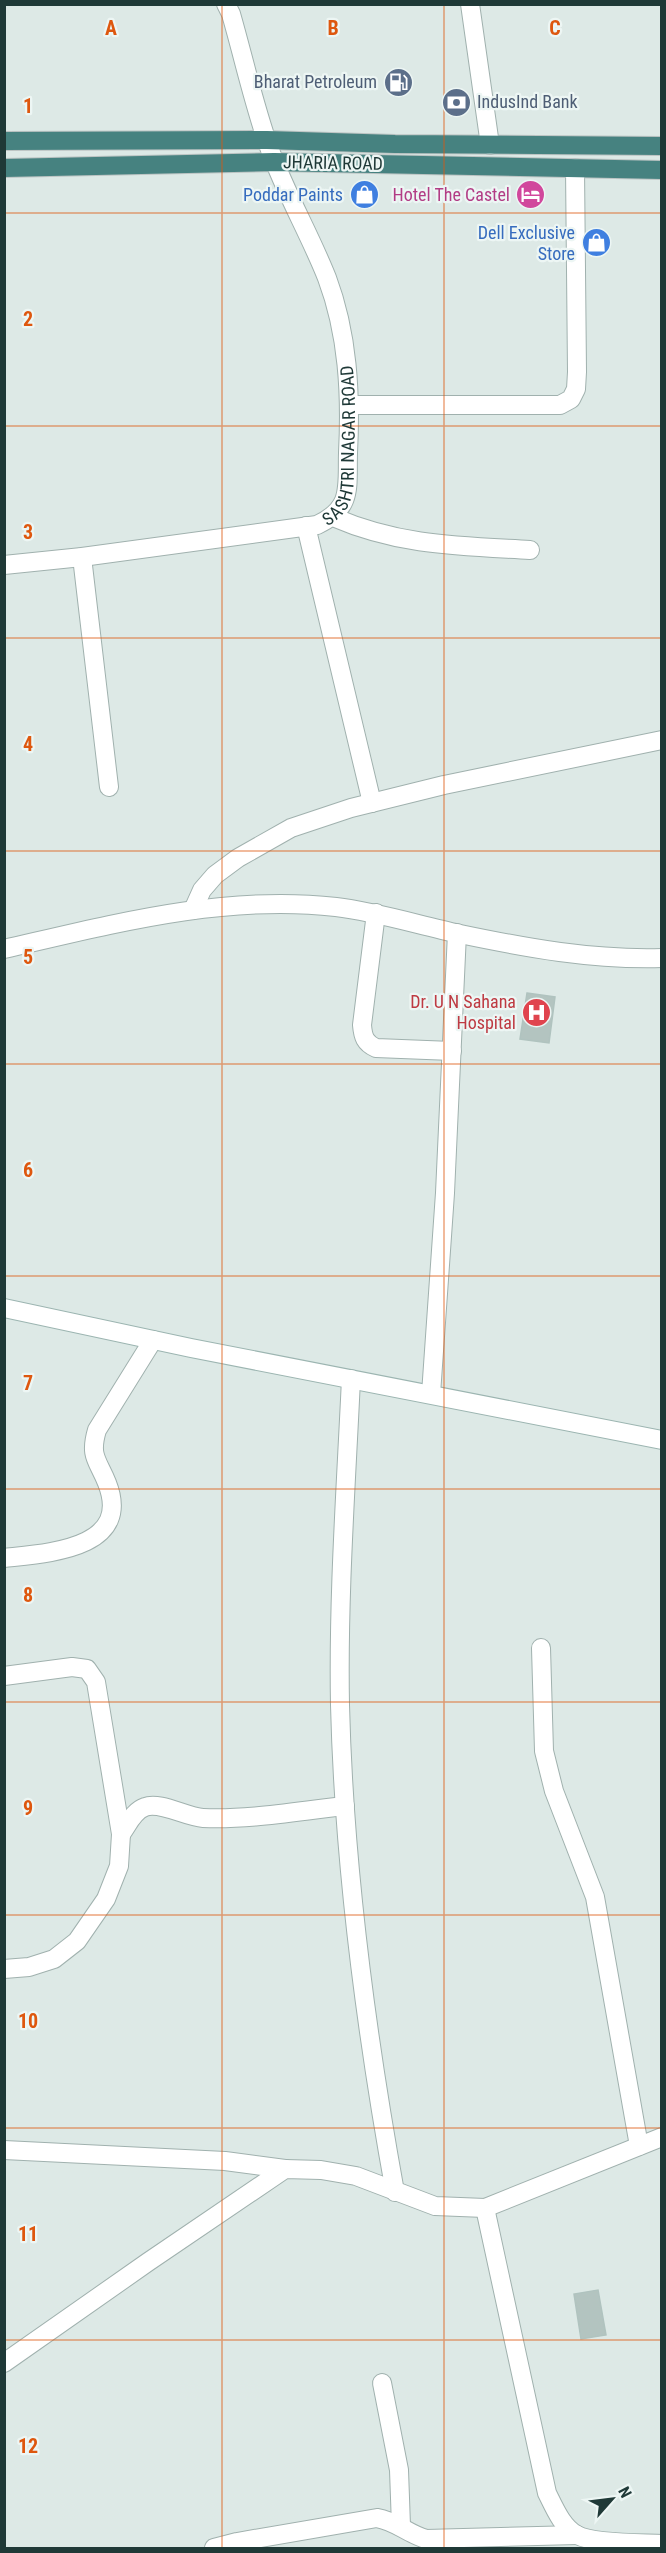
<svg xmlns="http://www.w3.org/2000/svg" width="666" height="2553" font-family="'Roboto Condensed',sans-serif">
<rect width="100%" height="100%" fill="#dde9e6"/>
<path fill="#b3c4c0" stroke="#b0c3bf" stroke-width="1.5" d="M527,993l28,4 -6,46 -29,-4z
M598,2290l8,45 -25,4 -7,-45z"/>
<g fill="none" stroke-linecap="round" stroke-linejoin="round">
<defs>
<g id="minor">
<path d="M470,4l20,141"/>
<path d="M350,405h210l11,-6 5,-10 1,-17 -2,-204"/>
<path d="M333,517c67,29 126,29 197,33"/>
<path d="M306,526l66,277"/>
<path d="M82,557l27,230"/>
<path id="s1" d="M4,565l78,-8 235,-32c36,-17 30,-37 31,-72 3,-59 0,-119 -21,-175 -17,-43 -41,-84 -57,-128 -16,-44 -26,-91 -39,-136l-5,-10"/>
<path d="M193,910l9,-20 13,-15 23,-17 53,-30 60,-20 93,-23 218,-45"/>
<path d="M376,913l-14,112c1,12 3,18 14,23l76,3"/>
<path d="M4,949c109,-25 220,-55 332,-42 42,5 82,18 124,27 67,14 132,26 202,24"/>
<path d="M351,1379c-5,108 -13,217 -11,326 4,163 26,327 55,487"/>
<path d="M431,1394l14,-201 12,-260"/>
<path d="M4,1558c44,-5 129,-9 103,-75 -9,-23 -18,-26 -10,-53l56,-90"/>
<path d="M541,1648l3,103 10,40 41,106 44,249"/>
<path d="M4,1676l68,-9 15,2 9,13 25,152 -2,32 -13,33 -29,42 -23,18 -25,8 -25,2"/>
<path d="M121,1834c7,-9 12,-23 24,-27 15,-6 41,10 58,11 47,2 95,-7 142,-12"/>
<path d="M4,2150l221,11 60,8"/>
<path d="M485,2208l62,285c7,14 15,34 30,42 17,9 64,8 85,9"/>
<path d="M4,2363l144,-101 137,-93 36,1 35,6 79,30 50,2 177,-71"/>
<path d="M382,2383l17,87 2,56"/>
<path d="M214,2548l23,-6 140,-24c19,3 31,16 49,21l151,-4"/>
</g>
<path id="secondary" d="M4,1308l187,40 471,92"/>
<path id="trunk" d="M4,141l263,-1 128,4 267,2
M4,168l270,-6 388,8"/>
</defs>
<use href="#minor" stroke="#a0b1ae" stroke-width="20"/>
<use href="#secondary" stroke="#9cb5b1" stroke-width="20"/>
<use href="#trunk" stroke="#bcc4c3" stroke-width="20"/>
<use href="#minor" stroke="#fff" stroke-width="18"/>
<use href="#secondary" stroke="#fff" stroke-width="18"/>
<use href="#trunk" stroke="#468280" stroke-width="18"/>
</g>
<path fill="none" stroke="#de570e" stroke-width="1.5" stroke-opacity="0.55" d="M222,4v2544M444,4v2544M4,213h658M4,426h658M4,638h658M4,851h658M4,1064h658M4,1276h658M4,1489h658M4,1702h658M4,1915h658M4,2128h658M4,2340h658"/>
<defs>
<symbol id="fuel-disc" viewBox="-11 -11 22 22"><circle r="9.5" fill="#5c6f8a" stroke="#edf6f4"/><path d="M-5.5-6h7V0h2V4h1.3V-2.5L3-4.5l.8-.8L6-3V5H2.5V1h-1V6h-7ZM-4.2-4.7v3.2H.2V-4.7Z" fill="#fff"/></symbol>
<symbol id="bank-disc" viewBox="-11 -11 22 22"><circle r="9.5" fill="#5c6f8a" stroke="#edf6f4"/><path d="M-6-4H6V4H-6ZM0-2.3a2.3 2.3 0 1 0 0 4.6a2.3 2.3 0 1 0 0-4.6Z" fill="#fff"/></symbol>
<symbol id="shop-disc" viewBox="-11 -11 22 22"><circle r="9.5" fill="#3f7fe0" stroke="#edf6f4"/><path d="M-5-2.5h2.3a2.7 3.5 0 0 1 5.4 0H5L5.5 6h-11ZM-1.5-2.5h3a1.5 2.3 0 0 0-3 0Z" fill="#fff"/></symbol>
<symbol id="hotel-disc" viewBox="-11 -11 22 22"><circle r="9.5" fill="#d1479c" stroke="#edf6f4"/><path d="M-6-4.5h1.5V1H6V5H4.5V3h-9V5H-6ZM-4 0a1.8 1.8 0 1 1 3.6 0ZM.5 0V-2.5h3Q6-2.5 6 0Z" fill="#fff"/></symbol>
<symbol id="hospital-disc" viewBox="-11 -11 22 22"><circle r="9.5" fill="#e0444e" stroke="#edf6f4"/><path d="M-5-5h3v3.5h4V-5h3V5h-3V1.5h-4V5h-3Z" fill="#fff"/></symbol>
</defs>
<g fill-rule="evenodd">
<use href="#fuel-disc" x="382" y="66" width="33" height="33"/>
<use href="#bank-disc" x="440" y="86" width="33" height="33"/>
<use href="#shop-disc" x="348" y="178" width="33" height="33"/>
<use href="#hotel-disc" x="514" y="178" width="33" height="33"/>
<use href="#shop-disc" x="580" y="226" width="33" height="33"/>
<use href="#hospital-disc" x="520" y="996" width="33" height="33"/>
</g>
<g text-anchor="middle" stroke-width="4.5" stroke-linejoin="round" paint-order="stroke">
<g font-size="18" fill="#4e5e75" stroke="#edf6f4" text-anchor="end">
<text x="377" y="88">Bharat Petroleum</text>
<text x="477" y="108" text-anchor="start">IndusInd Bank</text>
</g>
<g font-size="18" fill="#1f3937" stroke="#edf6f4">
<text transform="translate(333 163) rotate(1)" y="6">JHARIA ROAD</text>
<text dy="6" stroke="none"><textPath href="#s1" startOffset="406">SASHTRI NAGAR ROAD</textPath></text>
</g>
<g font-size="18" fill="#366cbe" stroke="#edf6f4" text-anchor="end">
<text x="343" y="201">Poddar Paints</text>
<text x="575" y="239">Dell Exclusive<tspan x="575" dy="21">Store</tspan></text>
</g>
<g font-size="18" fill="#b23c85" stroke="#edf6f4" text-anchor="end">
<text x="510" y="201">Hotel The Castel</text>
</g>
<g font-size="18" fill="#be3a42" stroke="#edf6f4" text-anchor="end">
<text x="516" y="1008">Dr. U N Sahana<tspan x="516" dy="21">Hospital</tspan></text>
</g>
</g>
<g font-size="20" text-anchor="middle" font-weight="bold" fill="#de570e" stroke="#edf6f4" stroke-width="4.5" stroke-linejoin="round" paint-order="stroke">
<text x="111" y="35">A</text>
<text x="333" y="35">B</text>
<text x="555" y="35">C</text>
<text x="28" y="113">1</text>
<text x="28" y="326">2</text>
<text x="28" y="539">3</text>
<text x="28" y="751">4</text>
<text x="28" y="964">5</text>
<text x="28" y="1177">6</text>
<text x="28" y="1390">7</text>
<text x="28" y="1602">8</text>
<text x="28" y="1815">9</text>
<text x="28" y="2028">10</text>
<text x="28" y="2241">11</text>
<text x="28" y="2453">12</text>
</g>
<rect width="666" height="2553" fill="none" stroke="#1f3937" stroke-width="12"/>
<g transform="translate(612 2499) rotate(62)" stroke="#edf6f4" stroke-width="4.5" paint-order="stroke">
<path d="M0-4.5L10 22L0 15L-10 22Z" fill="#1f3937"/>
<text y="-9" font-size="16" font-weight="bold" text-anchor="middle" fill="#1f3937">N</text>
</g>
</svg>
